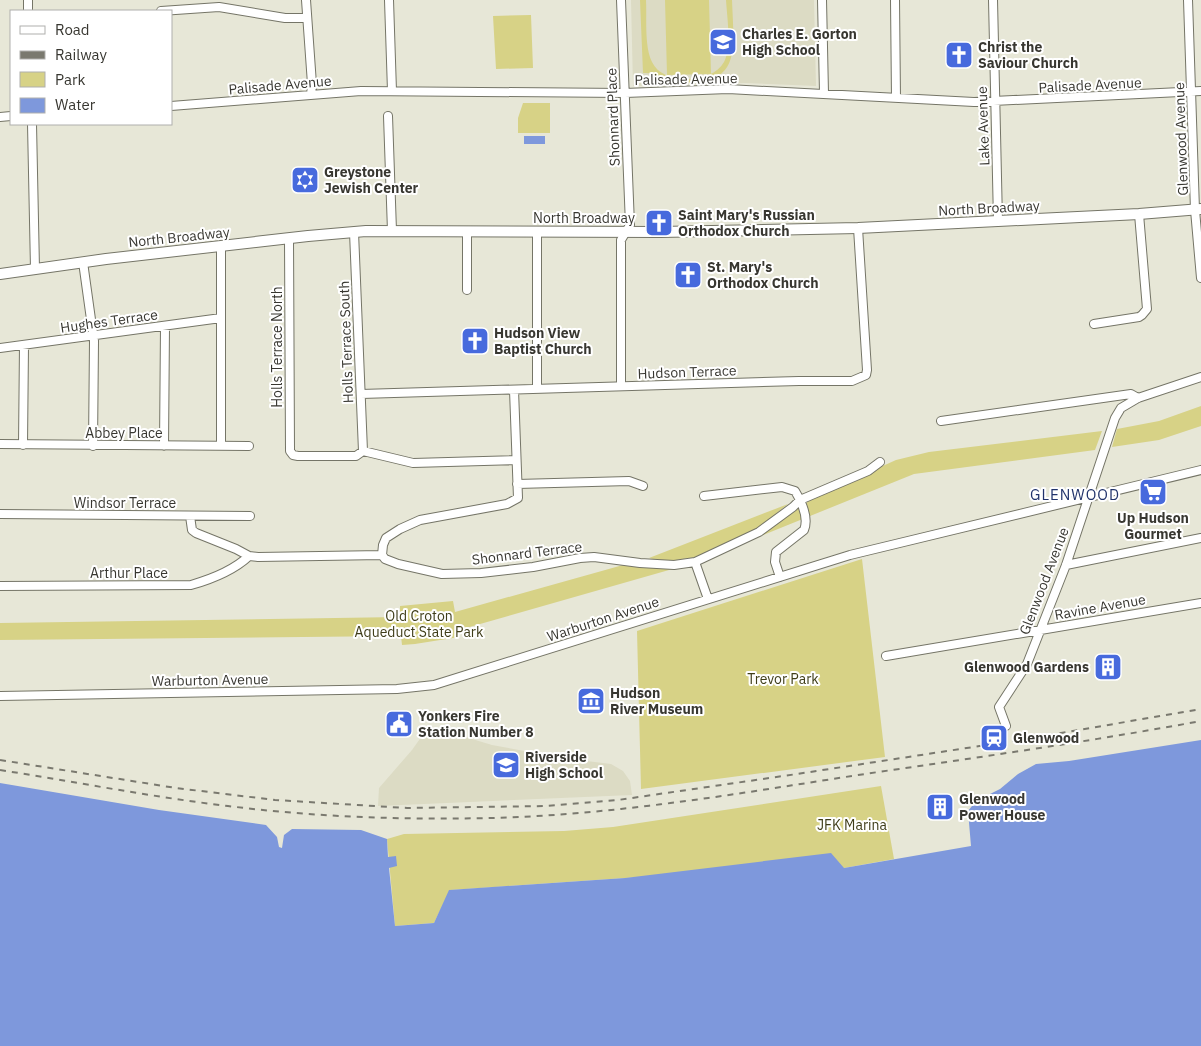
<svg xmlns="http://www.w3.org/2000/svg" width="1201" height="1046" font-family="'IBM Plex Sans',sans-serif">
<rect width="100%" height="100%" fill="#e7e7d7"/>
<path fill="#dcdbc4" d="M631,0h183l2,86 -72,-3 -111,3z
M429,726l63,19 70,13 49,6 12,7 7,10 2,14 -254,11 1,-18 33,-38z"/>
<path fill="#d7d286" d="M640,0h6c1,17 -2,46 6,62 11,24 60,22 72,0 8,-15 3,-45 2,-62h6c2,54 10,88 -60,82 -13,-1 -15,-10 -29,-9z
M665,0h44l2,74 -44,1z
M531,15l2,53 -37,1 -3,-53z
M523,103h27v30h-32v-15z
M1201,406v20l-42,14 -47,7 5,-18 42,-8z
M1102,431l-7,19 -181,24 -156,63 58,-41 80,-36 33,-8z
M788,504l-31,25 -61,28 -32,5 -15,-4z
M862,559l23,198 -244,32 -4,-158z
M623,565l53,3 -217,62v7l-44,7 -13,1 -1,-9 -401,4v-17l400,-6v-11l53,-5 2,11z
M881,786l13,73 -50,9 -219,10 -175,12 -16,33 -39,3 -8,-87 17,-5 160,-3 49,-4z"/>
<path fill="#7e98dc" d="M524,136h21v8h-21z
M1201,740v306h-1201v-263l159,27 107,15 11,12 2,10 3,1 2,-13 8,-6 69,1 26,9 1,18 8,-1 1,10 -8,2 6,58 39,-3 15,-33 176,-12 206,-25 13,15 127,-22 -3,-35 8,-10 24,-12 18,-15 18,-10 33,-3z"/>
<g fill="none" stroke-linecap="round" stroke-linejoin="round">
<defs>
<path id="minor" d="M28,0v11
M306,0l6,84 -1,11
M389,0l3,91
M621,0l9,225 -9,15v146
M822,0l2,93
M895,0l1,98
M993,0l5,221
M1188,0l7,210 6,68
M161,11l58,-4 66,11h22
M171,106l190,-15 264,2 103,-4 246,13 227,-11
M388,116l4,115
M0,117l11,-1
M32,124l3,145
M354,232l9,219
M289,238l1,213 3,4 5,1h58l7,-5
M221,246v200
M83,262l11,79 -1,105
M467,290v-59
M1094,324l45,-7 3,-2 5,-6 -8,-95
M0,348l221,-30
M537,389v-157
M514,390l4,108 -11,6 -87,16 -20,9 -14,9 -3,7 -1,10 3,4 13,5 44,10 39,-1 52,-6 47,-9 14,-1 46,6 34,2 21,-3 64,-30 34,-25 7,-7 68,-29 12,-9
M361,394l438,-13h53l14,-6 1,-5 -9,-142
M941,421l190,-27 7,4
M0,444l249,2
M23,445l1,-100
M164,446l1,-120
M363,451l50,12 103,-3
M517,484l112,-3 14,5
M704,496l78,-9 13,4c6,10 14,27 9,39l-28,22 -1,10 5,15
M0,514l250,2
M190,516l2,14 4,3 40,16 13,7 9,1 124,-2
M695,562l13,37
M1066,565l135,-27
M0,586l191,-1c21,-6 43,-15 58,-29
M886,656l315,-53
M0,696l397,-7 37,-4 416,-130 351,-85
M1006,726l-7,-19 28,-43 39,-99 49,-147 6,-10 17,-10 63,-21"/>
<path id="major" d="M0,274l106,-15 202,-23 58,-5 294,1 198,-4 281,-14 62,-5"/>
</defs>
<use href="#minor" stroke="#757567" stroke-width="10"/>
<use href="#major" stroke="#757567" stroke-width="12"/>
<use href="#minor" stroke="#fff" stroke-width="8"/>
<use href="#major" stroke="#fff" stroke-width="10"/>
<path stroke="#7a796f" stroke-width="2" stroke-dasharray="6 6" stroke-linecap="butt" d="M0,760l176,28 99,12 132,8 139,-2 72,-6 179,-26 235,-36 169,-29
M0,770c76,12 152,27 228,36 87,11 175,14 262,12 124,-3 246,-24 368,-43 115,-17 229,-33 343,-54"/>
</g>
<defs>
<symbol id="school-square" viewBox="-11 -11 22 22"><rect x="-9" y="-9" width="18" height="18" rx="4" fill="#476add" stroke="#fff"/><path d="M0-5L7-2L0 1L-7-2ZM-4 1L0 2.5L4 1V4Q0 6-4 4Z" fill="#fff"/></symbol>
<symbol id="church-square" viewBox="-11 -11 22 22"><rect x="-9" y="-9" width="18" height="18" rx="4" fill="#476add" stroke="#fff"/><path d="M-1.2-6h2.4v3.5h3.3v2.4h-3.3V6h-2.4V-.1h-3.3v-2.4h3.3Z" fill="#fff"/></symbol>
<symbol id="synagogue-square" viewBox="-11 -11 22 22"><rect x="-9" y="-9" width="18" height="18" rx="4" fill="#476add" stroke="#fff"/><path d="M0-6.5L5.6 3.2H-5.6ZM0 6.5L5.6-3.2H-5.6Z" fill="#fff"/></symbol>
<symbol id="supermarket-square" viewBox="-11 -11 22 22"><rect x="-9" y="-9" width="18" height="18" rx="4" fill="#476add" stroke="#fff"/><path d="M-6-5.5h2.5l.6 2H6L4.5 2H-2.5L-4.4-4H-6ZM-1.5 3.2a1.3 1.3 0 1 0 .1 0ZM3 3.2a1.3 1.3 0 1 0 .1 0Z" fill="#fff"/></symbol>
<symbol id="building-square" viewBox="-11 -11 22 22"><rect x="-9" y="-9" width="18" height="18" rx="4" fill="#476add" stroke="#fff"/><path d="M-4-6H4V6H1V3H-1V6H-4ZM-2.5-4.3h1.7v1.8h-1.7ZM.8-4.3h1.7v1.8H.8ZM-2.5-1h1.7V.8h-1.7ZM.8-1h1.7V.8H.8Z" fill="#fff"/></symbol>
<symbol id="museum-square" viewBox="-11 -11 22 22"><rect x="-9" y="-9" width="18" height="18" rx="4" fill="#476add" stroke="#fff"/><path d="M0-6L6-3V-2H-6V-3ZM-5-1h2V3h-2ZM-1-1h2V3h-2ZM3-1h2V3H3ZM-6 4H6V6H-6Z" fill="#fff"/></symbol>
<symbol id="civic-square" viewBox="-11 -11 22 22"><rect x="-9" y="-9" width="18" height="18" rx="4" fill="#476add" stroke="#fff"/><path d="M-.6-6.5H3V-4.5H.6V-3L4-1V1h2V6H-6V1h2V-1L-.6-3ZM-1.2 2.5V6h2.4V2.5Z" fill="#fff"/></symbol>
<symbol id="station-square" viewBox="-11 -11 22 22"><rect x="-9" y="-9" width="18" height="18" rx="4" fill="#476add" stroke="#fff"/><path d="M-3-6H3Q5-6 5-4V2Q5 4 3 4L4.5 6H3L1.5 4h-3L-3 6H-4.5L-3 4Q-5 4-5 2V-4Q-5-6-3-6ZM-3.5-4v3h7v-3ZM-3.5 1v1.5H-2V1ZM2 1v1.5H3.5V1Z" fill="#fff"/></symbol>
</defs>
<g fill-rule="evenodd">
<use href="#school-square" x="707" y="26" width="32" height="32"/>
<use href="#church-square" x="943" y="39" width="32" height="32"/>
<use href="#synagogue-square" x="289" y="164" width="32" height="32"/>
<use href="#church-square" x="643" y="207" width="32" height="32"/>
<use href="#church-square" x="672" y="259" width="32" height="32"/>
<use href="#church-square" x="459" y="325" width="32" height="32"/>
<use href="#supermarket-square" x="1137" y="476" width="32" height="32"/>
<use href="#building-square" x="1092" y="651" width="32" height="32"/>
<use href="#museum-square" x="575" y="685" width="32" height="32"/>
<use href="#civic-square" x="383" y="708" width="32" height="32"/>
<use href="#station-square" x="978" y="722" width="32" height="32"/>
<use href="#school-square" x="490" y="749" width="32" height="32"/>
<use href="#building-square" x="924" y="791" width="32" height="32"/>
</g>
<g text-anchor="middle" stroke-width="4" stroke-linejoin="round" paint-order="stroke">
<g font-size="14" font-weight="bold" fill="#383731" stroke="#fff" text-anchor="start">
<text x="742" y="39">Charles E. Gorton<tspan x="742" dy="16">High School</tspan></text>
<text x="978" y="52">Christ the<tspan x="978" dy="16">Saviour Church</tspan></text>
<text x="324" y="177">Greystone<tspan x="324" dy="16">Jewish Center</tspan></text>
<text x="678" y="220">Saint Mary's Russian<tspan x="678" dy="16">Orthodox Church</tspan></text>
<text x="707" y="272">St. Mary's<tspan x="707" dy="16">Orthodox Church</tspan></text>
<text x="494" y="338">Hudson View<tspan x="494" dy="16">Baptist Church</tspan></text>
<text x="1153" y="523" text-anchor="middle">Up Hudson<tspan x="1153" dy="16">Gourmet</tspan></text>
<text x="1089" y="672" text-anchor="end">Glenwood Gardens</text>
<text x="610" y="698">Hudson<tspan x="610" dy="16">River Museum</tspan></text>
<text x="418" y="721">Yonkers Fire<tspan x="418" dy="16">Station Number 8</tspan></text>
<text x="1013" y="743">Glenwood</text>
<text x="525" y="762">Riverside<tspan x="525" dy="16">High School</tspan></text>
<text x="959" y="804">Glenwood<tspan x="959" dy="16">Power House</tspan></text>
</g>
<g font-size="14" fill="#383731" stroke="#fff">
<text transform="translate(686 79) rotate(-1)" y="5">Palisade Avenue</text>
<text transform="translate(280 85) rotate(-5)" y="5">Palisade Avenue</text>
<text transform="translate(1090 85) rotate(-3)" y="5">Palisade Avenue</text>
<text transform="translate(613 117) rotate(-92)" y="5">Shonnard Place</text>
<text transform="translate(983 126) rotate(-92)" y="5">Lake Avenue</text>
<text transform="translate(1181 139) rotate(-92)" y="5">Glenwood Avenue</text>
<text transform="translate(989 208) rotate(-3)" y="5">North Broadway</text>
<text x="584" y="223">North Broadway</text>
<text transform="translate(179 237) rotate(-6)" y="5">North Broadway</text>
<text transform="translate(109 321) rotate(-8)" y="5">Hughes Terrace</text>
<text transform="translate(346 342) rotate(-92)" y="5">Holls Terrace South</text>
<text transform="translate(277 347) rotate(-90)" y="5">Holls Terrace North</text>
<text transform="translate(687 372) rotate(-2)" y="5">Hudson Terrace</text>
<text x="124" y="438">Abbey Place</text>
<text x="125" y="508">Windsor Terrace</text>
<text transform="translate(527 553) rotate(-7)" y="5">Shonnard Terrace</text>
<text x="129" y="578">Arthur Place</text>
<text transform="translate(1044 581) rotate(-69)" y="5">Glenwood Avenue</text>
<text transform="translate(1100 607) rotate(-10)" y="5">Ravine Avenue</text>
<text transform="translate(603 619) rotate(-18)" y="5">Warburton Avenue</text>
<text transform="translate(210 680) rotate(-1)" y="5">Warburton Avenue</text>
</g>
<g font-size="14" fill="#3f3d19" stroke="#fff">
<text x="419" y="621">Old Croton<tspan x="419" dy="16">Aqueduct State Park</tspan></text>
<text x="783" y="684">Trevor Park</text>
<text x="852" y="830">JFK Marina</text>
</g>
<g font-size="15" letter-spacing="1" fill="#21336b" stroke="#fff">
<text x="1075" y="500">GLENWOOD</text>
</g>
</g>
<rect x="10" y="10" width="162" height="115" fill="#ffffff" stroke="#afafad"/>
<rect x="20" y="26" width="25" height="8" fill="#ffffff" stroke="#afafad"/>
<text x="55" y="35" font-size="15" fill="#383731">Road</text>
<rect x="20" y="51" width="25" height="8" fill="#7a796f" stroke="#afafad"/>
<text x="55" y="60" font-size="15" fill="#383731">Railway</text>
<rect x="20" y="72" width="25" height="15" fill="#d7d286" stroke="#afafad"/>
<text x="55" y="85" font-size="15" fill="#383731">Park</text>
<rect x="20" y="98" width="25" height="15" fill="#7e98dc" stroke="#afafad"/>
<text x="55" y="110" font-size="15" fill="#383731">Water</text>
</svg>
